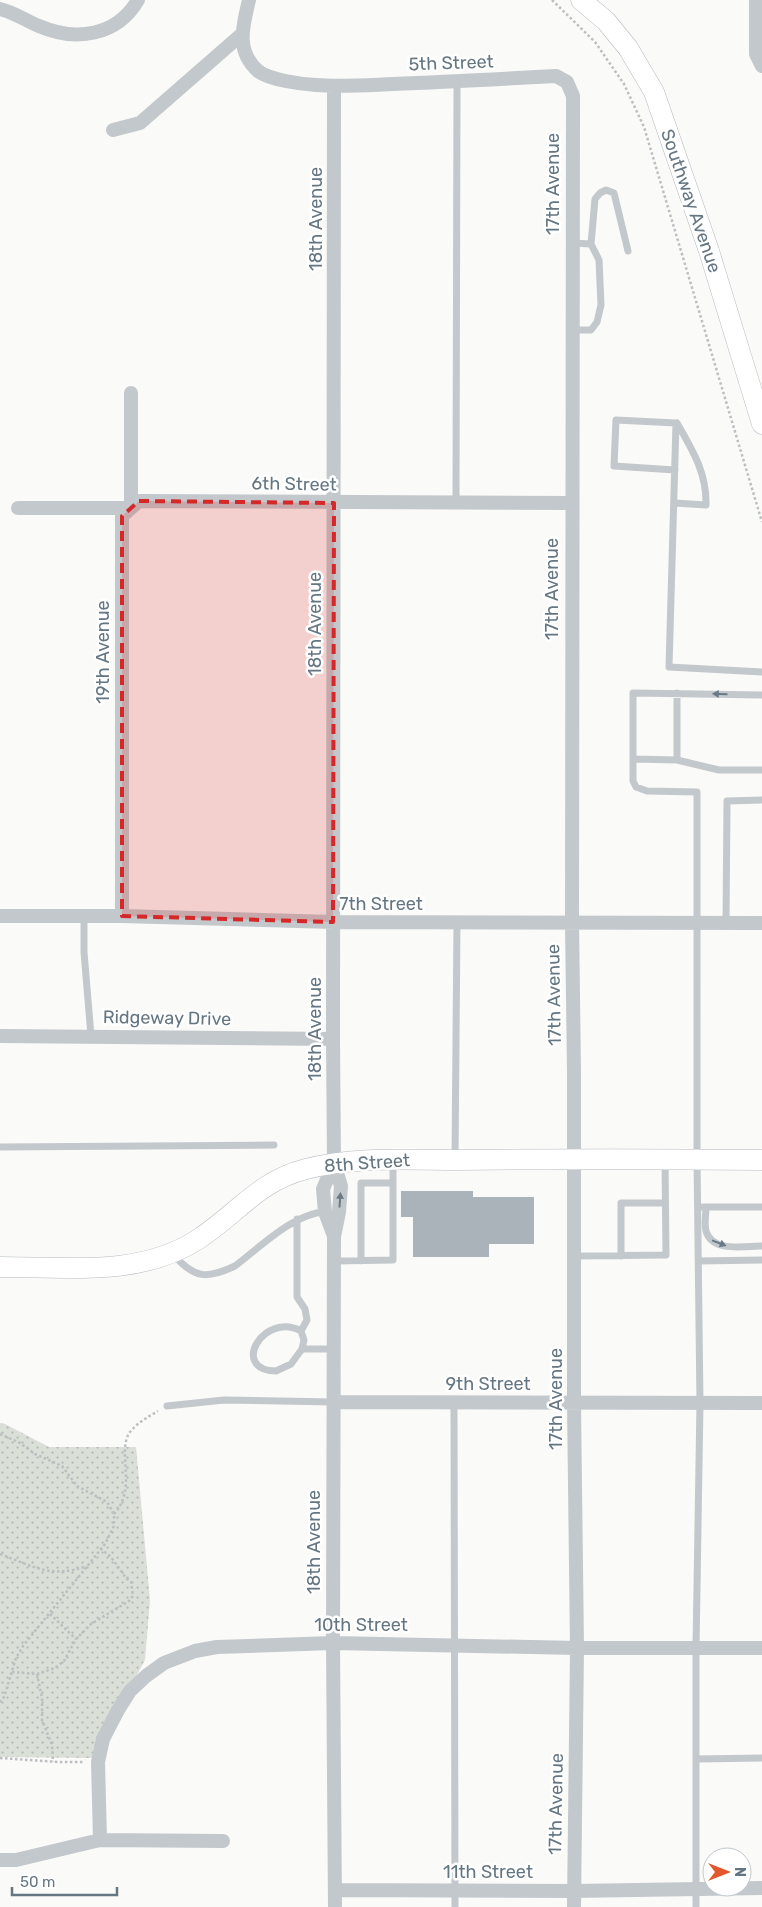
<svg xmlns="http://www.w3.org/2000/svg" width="762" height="1907" font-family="Rubik,sans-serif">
<defs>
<pattern id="green-dots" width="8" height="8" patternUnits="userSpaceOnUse" patternTransform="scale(1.25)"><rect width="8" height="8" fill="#dadfd7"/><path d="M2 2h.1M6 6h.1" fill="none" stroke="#b4b9b4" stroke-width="1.8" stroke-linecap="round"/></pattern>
</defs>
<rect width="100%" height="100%" fill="#fafaf8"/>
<path fill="url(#green-dots)" d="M0,1423l5,1 44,23h87l14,153 -5,60 -53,98 -92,-1z"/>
<path fill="#aab3b9" d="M401,1191h72v6h61v47h-45v13h-76v-40h-12z"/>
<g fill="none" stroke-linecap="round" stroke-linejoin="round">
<defs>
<path id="secondary" d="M581,0l25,21 22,27 26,44 55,159 53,173
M0,1267c66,0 139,10 197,-27 39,-25 61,-59 109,-71 48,-13 105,-9 154,-9 101,-1 201,-1 302,0"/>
</defs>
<use href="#secondary" stroke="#b3babf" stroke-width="21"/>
<path stroke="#bbbfc2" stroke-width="2.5" stroke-dasharray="2.5 2.5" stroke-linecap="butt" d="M552,0l43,42 29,42 20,43 118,395
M0,1434l20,9 15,11 27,12 15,20 30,16 7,12v12l-9,18 -82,102 -7,12 -12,39 -4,5
M114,1514c24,-26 2,-63 16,-82 7,-9 18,-15 28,-21
M0,1554c33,12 50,25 87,12
M50,1614l26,25
M12,1672l25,2 18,-6 9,-7 12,-22 15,-15 38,-23 4,-5 -2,-14 -5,-4 -15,-21 -10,-8
M37,1674l5,24v22l10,25 1,17
M0,1758l58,4h26"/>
<path stroke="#c3c8cc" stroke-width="7" d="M591,244l4,-45 5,-6 6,-3 8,3 14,58
M572,330h19l6,-8 4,-17 -2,-45 -8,-16 -19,-1
M675,470l-61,-4 2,-46 60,3 -7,244 93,5
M456,503l1,-421
M674,503l32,2c1,-32 -14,-56 -29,-82
M633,759l44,1v-67
M677,760l42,10h43
M84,916v36l7,84
M726,923l1,-122 35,-1
M0,1147l274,-2
M455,1159l2,-237
M702,1207h60
M706,1207c0,8 -2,17 0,24 6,22 39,15 56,15
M297,1219v78l8,12 2,11 -6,11c-37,-20 -72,39 -25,40l15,-7 11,-15h32
M174,1255c20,24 34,24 61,11 24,-18 59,-53 90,-54
M575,1256l91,-1 -1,-94
M621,1256v-53h44
M334,1261l59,-1v-99
M361,1261v-78h32
M699,1261l63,-1
M301,1331l3,9 -2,9
M454,1402l1,505
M167,1406l57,-6 109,2
M696,1759l66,-1
M696,1907v-259l4,-245 -3,-244v-367l-50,-1 -11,-4 -3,-6v-88l129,2"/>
<path stroke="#c3c8cc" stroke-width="14" d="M249,0c-6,26 -14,50 9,71 11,9 43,13 58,14 25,2 52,0 77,-1 54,-2 109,-5 163,-8l11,6 6,14 -1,827 2,148v332l3,245 -3,259
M756,0v54l6,12
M0,9c14,3 26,12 39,17 37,16 78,10 99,-26
M334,86l-1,953 1,124 7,23 -2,26 -5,25 -1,406 2,264
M113,130l27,-7 102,-89
M18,508h113l8,-7 432,2
M0,916h122l211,6 429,1
M122,916v-400l9,-8v-115
M0,1036l333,3
M334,1236l-9,-24 -2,-23 11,-26
M333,1402l429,1
M100,1840l-2,-78 5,-23 15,-29 12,-19 16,-15 18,-13 31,-12 22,-4 116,-4 244,5h185
M0,1860h16l84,-20 123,1
M335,1890l238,1 189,-3"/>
<use href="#secondary" stroke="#fff" stroke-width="20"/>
</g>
<defs><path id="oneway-solid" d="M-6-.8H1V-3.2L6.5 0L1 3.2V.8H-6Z" transform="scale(1.25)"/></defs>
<g fill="#6a7a87">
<use href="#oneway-solid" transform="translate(720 694) rotate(-179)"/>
<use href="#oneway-solid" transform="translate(340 1200) rotate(-86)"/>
<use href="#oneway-solid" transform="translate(719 1243) rotate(21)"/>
</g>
<path fill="#d62828" fill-opacity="0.2" stroke="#d62828" stroke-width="4" stroke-dasharray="10 6" stroke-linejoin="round" d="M139,501l195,2 -1,419 -211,-6v-400z"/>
<g text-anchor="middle" stroke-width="5" stroke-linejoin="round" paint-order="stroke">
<g font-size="18" fill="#657683" stroke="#fff">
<text transform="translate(451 63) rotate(-2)" y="6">5th Street</text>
<text transform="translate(553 184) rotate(-90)" y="6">17th Avenue</text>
<text transform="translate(691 201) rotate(71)" y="6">Southway Avenue</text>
<text transform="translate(316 219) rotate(-90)" y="6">18th Avenue</text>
<text transform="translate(294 484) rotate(1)" y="6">6th Street</text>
<text transform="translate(552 589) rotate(-90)" y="6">17th Avenue</text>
<text transform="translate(315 624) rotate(-90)" y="6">18th Avenue</text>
<text transform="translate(103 652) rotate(-90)" y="6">19th Avenue</text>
<text x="381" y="910">7th Street</text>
<text transform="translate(554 995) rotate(-91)" y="6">17th Avenue</text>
<text transform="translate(167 1018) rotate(1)" y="6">Ridgeway Drive</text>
<text transform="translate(315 1029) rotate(-90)" y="6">18th Avenue</text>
<text transform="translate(367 1163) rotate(-4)" y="6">8th Street</text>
<text x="488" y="1390">9th Street</text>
<text transform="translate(556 1399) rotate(-90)" y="6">17th Avenue</text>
<text transform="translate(314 1542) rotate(-90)" y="6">18th Avenue</text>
<text x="361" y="1631">10th Street</text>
<text transform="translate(556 1804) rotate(-89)" y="6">17th Avenue</text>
<text x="488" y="1878">11th Street</text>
</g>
</g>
<g transform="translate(727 1872) rotate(90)"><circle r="24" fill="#ffffff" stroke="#c1c8cd"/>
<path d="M0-4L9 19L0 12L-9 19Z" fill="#e4572e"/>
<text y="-8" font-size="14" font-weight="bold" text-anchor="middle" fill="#657683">N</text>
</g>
<path d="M12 1887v8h105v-8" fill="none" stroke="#657683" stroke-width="2.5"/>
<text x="20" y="1887" font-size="15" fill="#657683" stroke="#ffffff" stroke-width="4" paint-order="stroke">50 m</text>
</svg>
